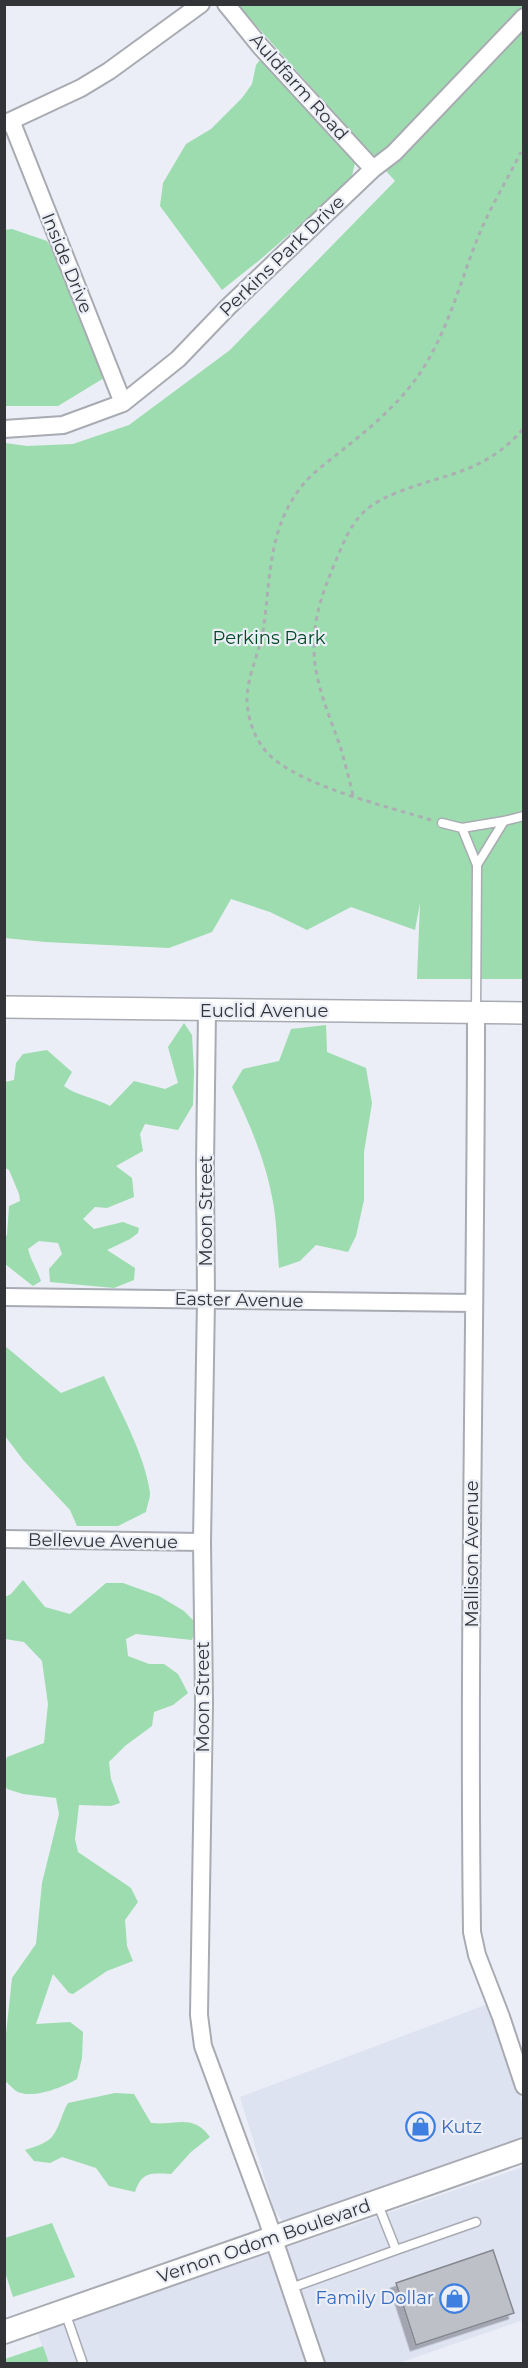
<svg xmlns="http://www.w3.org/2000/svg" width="528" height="2368" font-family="Montserrat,sans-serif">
<defs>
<filter id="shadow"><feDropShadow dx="-5.5" dy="5.5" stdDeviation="0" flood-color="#0004"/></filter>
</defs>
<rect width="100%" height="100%" fill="#ebeef6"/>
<path fill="#dee3f2" d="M488,2004l35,101v36l-240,81 -9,-13 -34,-112z
M523,2167v153l-124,43h-350l-12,-31z"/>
<path fill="#9cdcae" d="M238,5h285v974h-106l3,-76 -5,27 -64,-23 -44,23 -37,-18 -39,-13 -19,33 -43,16 -124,-6 -40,-4v-495l22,3 46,-2 56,-19 101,-75 165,-169z
M260,60c36,31 69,63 95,103l-4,17 -89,78 -40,32 -62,-84 3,-23 23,-39 25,-15 31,-31 10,-14 4,-19z
M12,229l35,12 18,30 22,66 13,24 4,17 -46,28h-53l-1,-176z
M184,1023l8,12 2,36 -1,34 -15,25 -33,-6 -5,10 3,17 -27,15 16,12 2,19 -27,11 -12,-1 -12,12 11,10 29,-7 16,6 -1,5 -8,6 -23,11 28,18 -1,12 -20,8 -64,-6 -1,-13 13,-15 -4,-11 -19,-2 -11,8c3,12 9,20 13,32l-8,5 -28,-22v-27l2,-2 2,-29 11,-5 -1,-7 -10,-24 -4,-2v-86l9,-2 2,-17 7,-9 24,-4 25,22 -8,14c13,10 32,12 46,20l24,-25 31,8 13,-6 -10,-36z
M326,1025l1,27 39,16 6,35 -8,49v48l-8,36 -8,16 -32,-7 -16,16 -21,7c-2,-22 -2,-45 -6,-66 -7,-40 -23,-78 -41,-115l11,-18 36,-8 12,-32z
M5,1346l56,47 43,-17c16,35 41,79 46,117 0,6 -3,13 -4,19l-28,14h-41l-7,-16 -46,-49 -19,-25z
M23,1580l22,27 25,7 36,-31h17l36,13 25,15 13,13 -5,16 -56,-6 -10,5 2,17 21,8h15l14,10 10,19 -15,12 -19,7 -2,14 -27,20 -16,16 2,17 9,24 -9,3 -32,-1 -4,34 3,13 53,36 7,14 -13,18 2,26 6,15 -26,10 -34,23 -4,-1 -16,-19 -17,50 34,-2 13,10 -1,26 -5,21c-14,8 -45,21 -61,12 -4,-3 -7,-7 -11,-10v-38l7,-65 24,-34 6,-61 17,-69 -3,-16 -33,-4 -16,-5c-4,-9 -4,-23 0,-32l37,-14 4,-39 -6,-43 -18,-19 -19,-3v-42l6,-3z
M115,2093l19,1 17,29c25,3 41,-10 59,14l-19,15 -20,22c-20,-1 -29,-3 -36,18l-26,-6 -13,-18 -34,-11 -12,6 -16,-2 -9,-11c9,-3 24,-7 29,-16 6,-9 8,-21 14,-31z
M52,2223l23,54 -62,20 -8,-25v-34z
M43,2346l6,17h-44v-4z"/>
<path fill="#bec0c8" stroke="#85878f" stroke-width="1.5" filter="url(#shadow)" d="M493,2250l21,63 -98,32 -20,-62z"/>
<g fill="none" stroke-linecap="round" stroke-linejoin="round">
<defs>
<path id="service" d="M442,823l20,5
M477,865l-15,-37 42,-7
M476,1013l1,-148 27,-44 20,-5
M377,2202l19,48 80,-28
M291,2288l105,-38
M65,2312l18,52"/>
<path id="minor" d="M226,4l34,42 113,123
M12,123l111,280
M4,124l77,-36 28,-17 92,-67
M4,429l59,-4 60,-22 55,-44 50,-52 145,-138 21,-16 130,-136
M207,1010l-2,156 1,134 -4,242 2,161 -5,312 4,31 64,173 49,145
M476,1013c0,307 -8,613 -4,919l5,23 24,62 23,69
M4,1297l470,6
M4,1539l198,3"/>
<path id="tertiary" d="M4,1007l520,6"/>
<path id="secondary" d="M4,2332l520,-182"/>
</defs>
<use href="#service" stroke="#a9abb3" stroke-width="11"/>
<use href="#minor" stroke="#a9abb3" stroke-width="20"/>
<use href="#tertiary" stroke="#a9abb3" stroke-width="24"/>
<use href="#secondary" stroke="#a9abb3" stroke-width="26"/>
<path stroke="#acaeb4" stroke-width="3" stroke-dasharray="4.5 4.5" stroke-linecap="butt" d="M353,795c-4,-16 -8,-33 -13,-49 -11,-32 -27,-66 -26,-101 0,-31 11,-59 23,-87 14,-34 23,-51 59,-65 52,-21 88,-19 128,-65
M431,820c-45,-14 -119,-31 -156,-60 -18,-14 -27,-37 -28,-60 0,-26 14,-50 17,-75 6,-45 5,-92 32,-131 12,-19 32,-32 49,-46 30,-24 59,-49 79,-81 24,-39 36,-83 52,-125 12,-31 30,-60 45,-90"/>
<use href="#service" stroke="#fff" stroke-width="8"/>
<use href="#minor" stroke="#fff" stroke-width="16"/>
<use href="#tertiary" stroke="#fff" stroke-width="21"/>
<use href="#secondary" stroke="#fff" stroke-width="22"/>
</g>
<defs>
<symbol id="shop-ring" viewBox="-11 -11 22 22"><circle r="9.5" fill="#ebeef6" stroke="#3f7fe0" stroke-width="1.5"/><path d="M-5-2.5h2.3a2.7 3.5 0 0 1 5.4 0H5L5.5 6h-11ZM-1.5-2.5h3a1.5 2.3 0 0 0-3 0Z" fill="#3f7fe0"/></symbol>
</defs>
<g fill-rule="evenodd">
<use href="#shop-ring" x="404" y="2110" width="33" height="33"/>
<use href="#shop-ring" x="438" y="2282" width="33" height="33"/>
</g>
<g text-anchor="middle" stroke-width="4.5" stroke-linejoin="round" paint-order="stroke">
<g font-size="18" fill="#333437" stroke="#ebeef6">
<text transform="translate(299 87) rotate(48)" y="6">Auldfarm Road</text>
<text transform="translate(282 256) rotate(-44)" y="6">Perkins Park Drive</text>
<text transform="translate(67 263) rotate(68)" y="6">Inside Drive</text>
<text x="264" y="1017">Euclid Avenue</text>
<text transform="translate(206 1211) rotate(-90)" y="6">Moon Street</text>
<text transform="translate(239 1300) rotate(1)" y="6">Easter Avenue</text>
<text transform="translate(103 1541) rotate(1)" y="6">Bellevue Avenue</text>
<text transform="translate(472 1554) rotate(-90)" y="6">Mallison Avenue</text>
<text transform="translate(203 1697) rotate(-90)" y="6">Moon Street</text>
<text transform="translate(264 2241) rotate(-19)" y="6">Vernon Odom Boulevard</text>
</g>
<g font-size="18" fill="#014a24" stroke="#ebeef6">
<text x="269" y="644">Perkins Park</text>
</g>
<g font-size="18" fill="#366cbe" stroke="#ebeef6" text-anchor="start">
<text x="441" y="2133">Kutz</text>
<text x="434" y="2304" text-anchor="end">Family Dollar</text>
</g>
</g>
<rect width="528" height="2368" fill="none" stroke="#333437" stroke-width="12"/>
</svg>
